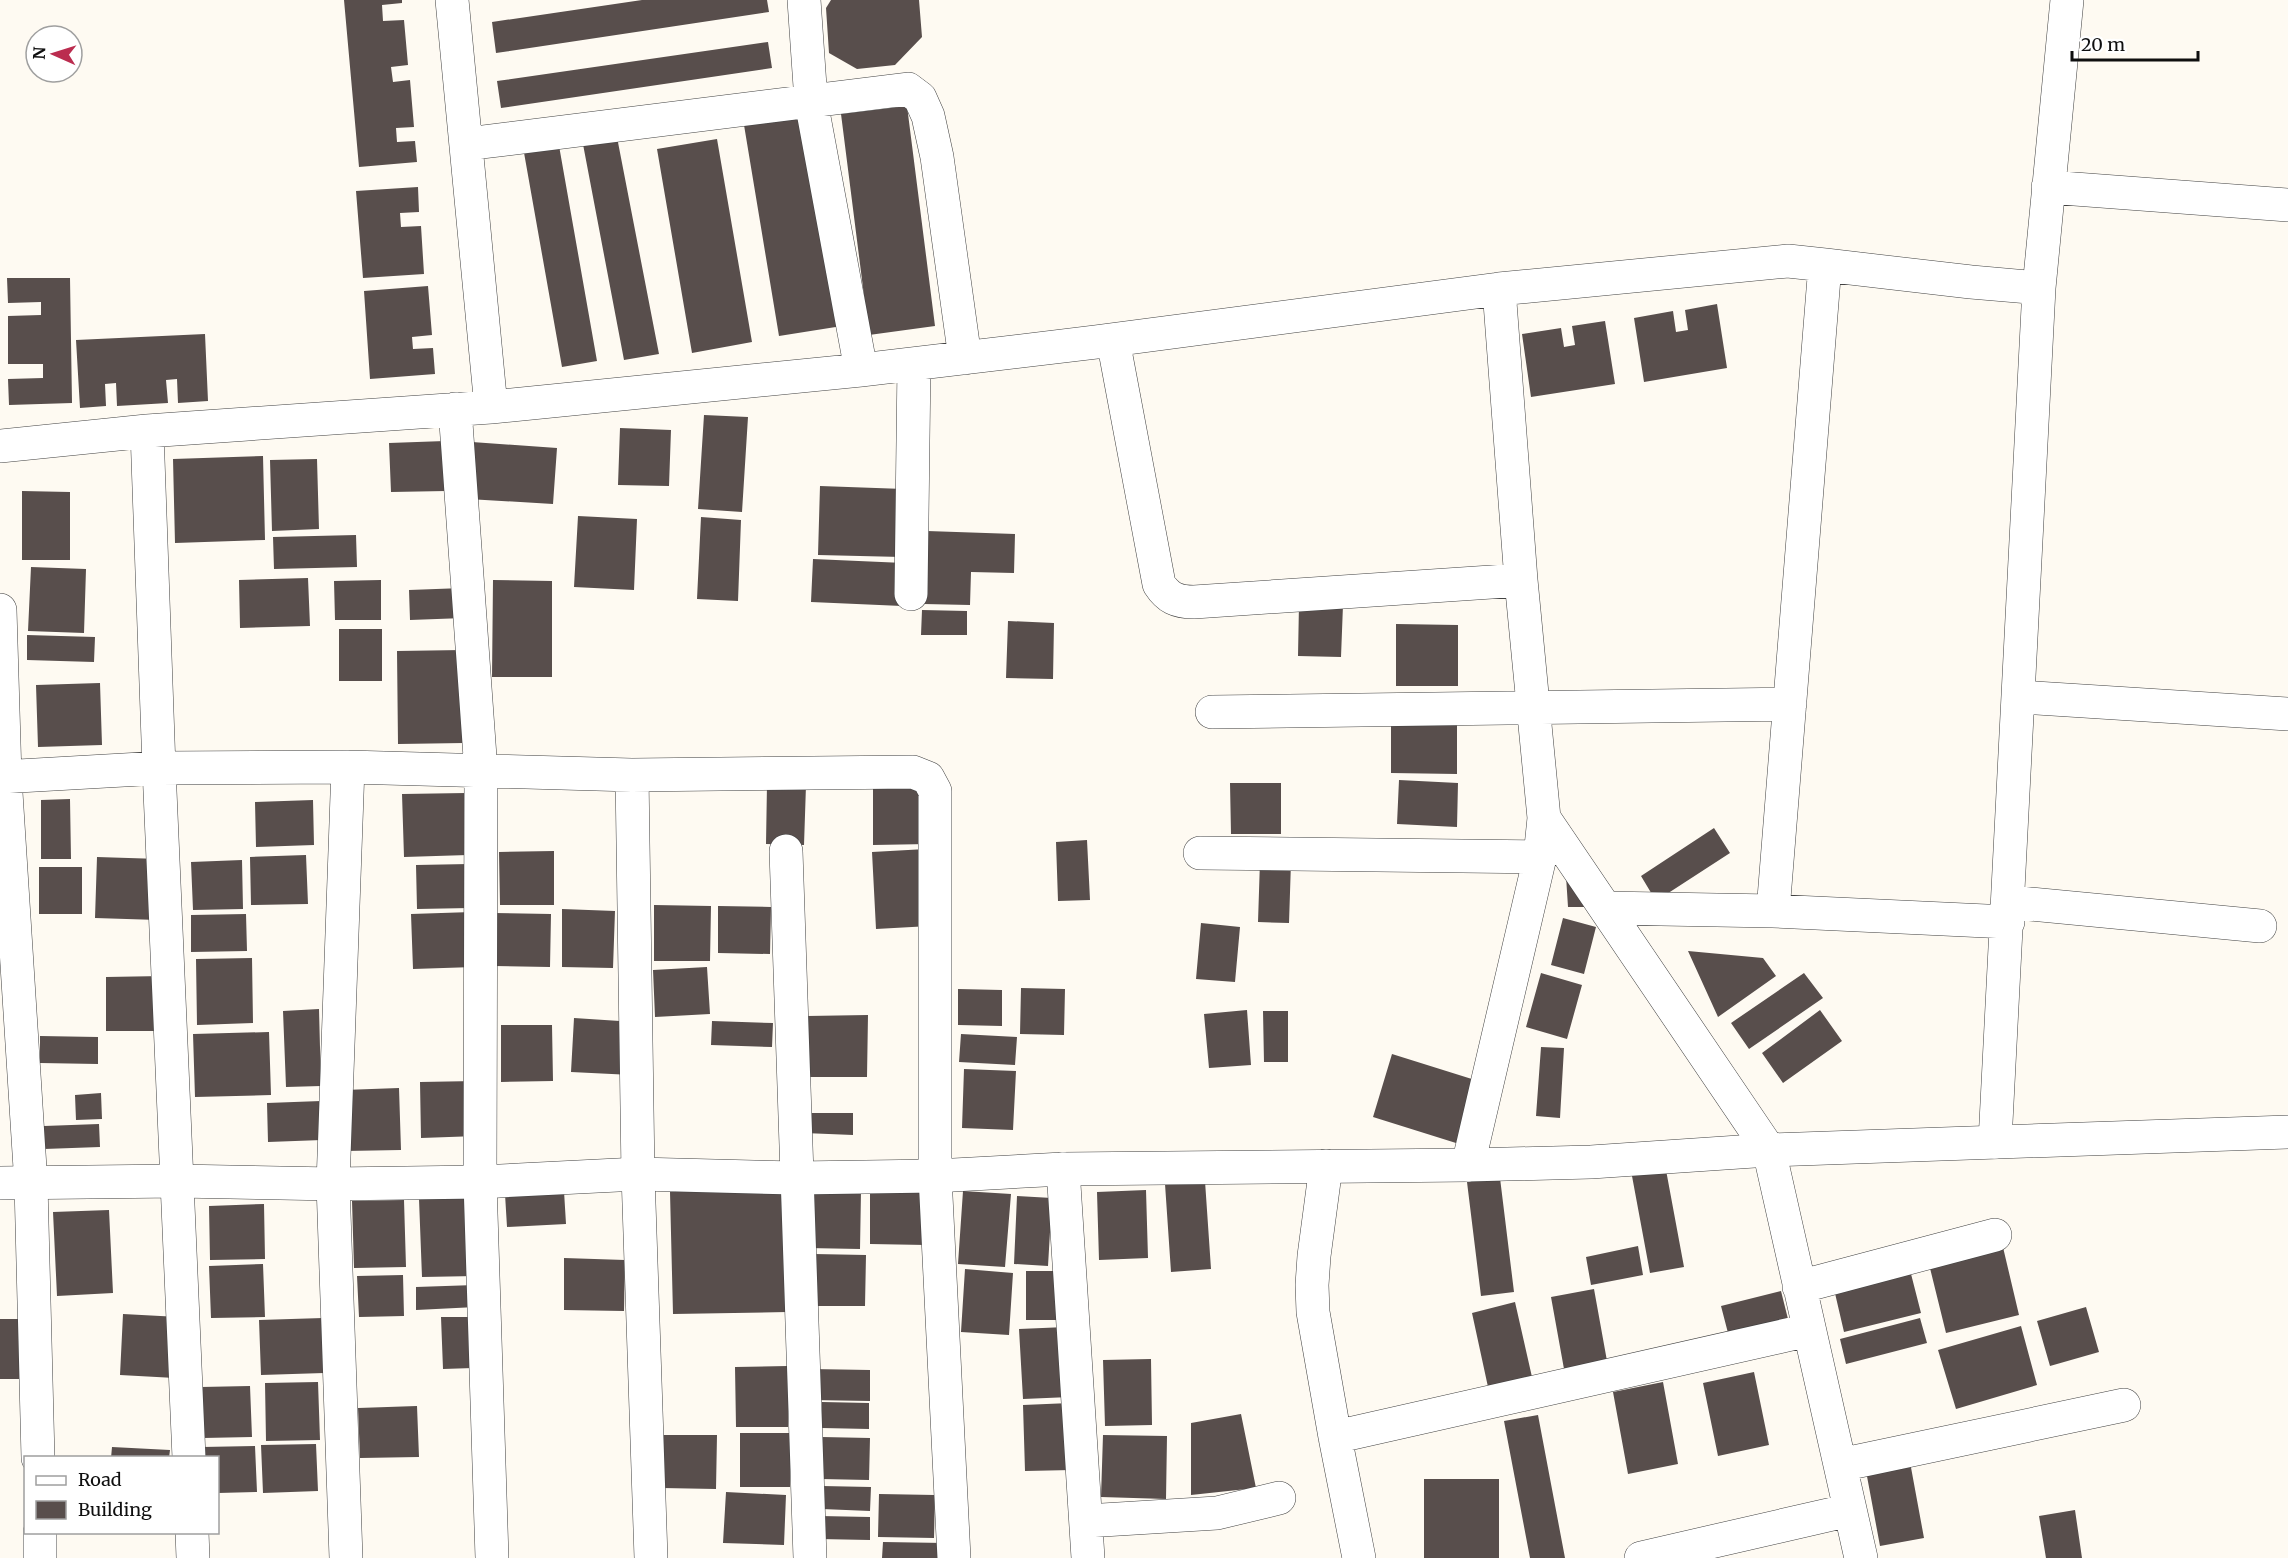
<svg xmlns="http://www.w3.org/2000/svg" width="2288" height="1558" font-family="Merriweather,serif">
<rect width="100%" height="100%" fill="#fefaf2"/>
<path fill="#584e4c" d="M344,0h58v3l-20,2 1,16 21,-1 4,45 -17,2 2,15 17,-2 4,47 -18,1 1,14 18,-1 2,21 -58,5z
M642,0h125l2,12 -273,41 -4,-31z
M831,0h88l3,37 -27,28 -38,4 -28,-16 -3,-45z
M768,42l4,26 -271,40 -4,-27z
M907,106l28,220 -66,9 -28,-221z
M807,115l35,211 -63,10 -35,-211z
M616,132l43,222 -35,6 -42,-221z
M717,139l35,203 -60,11 -35,-204z
M558,140l39,221 -35,6 -39,-220z
M418,187l1,25 -19,1 1,14 20,-1 3,48 -61,4 -7,-87z
M7,278h63l2,125 -63,2 -1,-26 35,-1v-14h-35v-48l33,-1v-13l-33,1z
M428,286l4,49 -20,2 1,12 20,-1 2,26 -65,5 -6,-88z
M1717,304l10,64 -83,14 -10,-64 39,-7 3,21 12,-2 -3,-20z
M1605,321l10,63 -84,13 -9,-63 39,-6 3,19 11,-2 -3,-19z
M205,334l3,67 -30,2 -1,-24 -11,1 2,23 -51,3 -1,-23 -11,1 1,22 -26,2 -4,-68z
M704,415l44,2 -6,95 -44,-3z
M620,428l51,2 -2,56 -51,-1z
M445,441l1,50 -55,1 -2,-49z
M472,442l85,6 -4,56 -85,-5z
M263,456l2,84 -90,3 -2,-84z
M317,459l2,70 -47,2 -2,-71z
M820,486l84,3 -2,68 -84,-2z
M22,491l48,1v68h-48z
M578,516l59,3 -3,71 -60,-3z
M701,517l40,3 -3,81 -41,-2z
M927,531l88,3 -1,39 -43,-1 -1,33 -46,-1z
M356,535l1,32 -83,2 -1,-32z
M813,559l91,4 -2,43 -91,-4z
M31,567l55,2 -2,64 -56,-2z
M308,578l2,48 -70,2 -1,-48z
M381,580v40h-46l-1,-39z
M493,580l59,1v96h-60z
M463,588l1,30 -54,2 -1,-30z
M1299,604l44,1 -2,52 -43,-1z
M922,610l45,1v24h-46z
M1008,621l46,2 -1,56 -47,-1z
M1396,624l62,1v61h-62z
M339,629h43v52h-43z
M27,635l68,2 -1,25 -67,-2z
M463,650l1,93 -66,1 -1,-93z
M100,683l2,62 -64,2 -2,-62z
M1391,714h66v60l-66,-1z
M1399,780l59,3 -1,44 -60,-3z
M1230,783h51v51h-50z
M767,784l39,1 -2,60 -38,-1z
M873,786h56v58l-56,1z
M466,793l2,62 -64,2 -2,-63z
M70,799l1,60h-30v-59z
M313,800l1,45 -58,2 -1,-45z
M1714,828l16,25 -74,48 -15,-25z
M1087,840l3,60 -32,1 -2,-59z
M926,849l4,77 -54,3 -4,-77z
M554,851v54h-54l-1,-53z
M306,855l2,49 -57,1 -1,-48z
M97,857l63,2 -2,61 -63,-2z
M242,860l1,49 -50,1 -2,-48z
M1260,861l31,1 -2,61 -31,-1z
M469,864l1,44 -53,1 -1,-44z
M39,867h43v47h-43z
M1566,876l27,31h-25z
M654,905l57,1 -1,55h-56z
M718,906l53,1 -1,47 -52,-1z
M562,909l53,2 -2,57 -51,-1z
M472,912l2,55 -61,2 -2,-55z
M494,913l57,1 -1,53 -56,-1z
M246,914l1,37 -56,1v-37z
M1563,918l33,9 -12,47 -33,-9z
M1201,923l39,4 -5,55 -39,-3z
M1688,951l75,7 13,18 -58,41z
M252,958l1,65 -56,2 -1,-66z
M707,967l3,47 -55,3 -2,-47z
M1541,973l41,12 -15,54 -41,-12z
M1804,973l19,25 -74,51 -18,-26z
M163,976v55h-57v-54z
M1021,988l44,1 -1,46 -44,-1z
M958,989l44,1v36l-44,-1z
M319,1009l2,77 -35,1 -3,-76z
M1247,1010l4,55 -42,3 -5,-54z
M1820,1010l22,31 -59,42 -21,-30z
M1263,1011h25v51h-24z
M868,1015l-1,62h-60v-61z
M574,1018l61,4 -3,53 -61,-3z
M712,1021l61,2 -1,24 -61,-2z
M501,1025h51l1,56 -52,1z
M269,1032l2,63 -76,2 -2,-63z
M961,1034l56,3 -2,28 -56,-3z
M40,1036l58,1v27l-58,-1z
M1541,1047l23,1 -4,70 -24,-2z
M1392,1054l83,26 -19,63 -83,-26z
M964,1069l52,2 -3,59 -51,-2z
M476,1081l1,55 -56,2 -1,-56z
M399,1088l2,62 -56,1 -1,-61z
M101,1093l1,26 -26,1 -1,-25z
M321,1101l1,39 -54,2 -1,-39z
M805,1113h48v22l-49,-2z
M99,1124l1,23 -56,2v-23z
M1666,1170l18,97 -34,6 -18,-97z
M1500,1178l14,114 -33,4 -14,-114z
M1205,1181l6,88 -40,3 -6,-88z
M785,1189l2,123 -114,2 -3,-122z
M870,1189l57,1 -1,55 -56,-1z
M1146,1190l2,68 -49,2 -2,-68z
M564,1191l2,33 -59,3 -2,-33z
M808,1191h53l-1,58 -53,-1z
M963,1191l48,3 -6,73 -47,-3z
M1017,1196l35,2 -4,68 -34,-2z
M474,1197l2,79 -54,1 -3,-78z
M404,1200l2,67 -52,1 -2,-67z
M264,1204l1,55 -55,1 -1,-54z
M109,1210l4,83 -56,3 -4,-84z
M2002,1243l17,72 -73,18 -18,-73z
M1638,1246l5,29 -52,10 -5,-28z
M814,1254l52,1 -1,51h-52z
M564,1258l61,2 -1,51 -60,-1z
M263,1264l2,53 -54,1 -2,-52z
M965,1269l48,4 -4,62 -48,-3z
M1910,1270l11,43 -77,19 -10,-43z
M1026,1271h39l-1,49h-38z
M403,1275l1,41 -45,1 -2,-41z
M475,1285l1,22 -60,3v-23z
M1594,1289l13,72 -43,8 -13,-72z
M1781,1291l7,28 -60,14 -7,-27z
M1515,1302l17,75 -44,10 -16,-74z
M2086,1307l13,45 -49,14 -13,-45z
M123,1314l56,3 -4,61 -55,-3z
M441,1317h31l1,51 -30,1z
M323,1318l1,55 -63,2 -2,-55z
M1920,1318l7,25 -81,21 -6,-25z
M0,1319h20v60h-20z
M2021,1326l16,59 -81,24 -18,-59z
M1066,1327l4,70 -47,2 -4,-70z
M1151,1359l1,66 -47,1 -2,-66z
M788,1366v61h-52l-1,-60z
M811,1369l59,1v31l-59,-1z
M1754,1372l15,73 -51,11 -15,-73z
M318,1382l2,58 -54,1 -1,-58z
M1663,1382l15,82 -50,10 -15,-82z
M250,1386l2,51 -49,1 -2,-51z
M822,1402l47,1v26l-47,-1z
M1070,1403l2,67 -47,1 -2,-66z
M417,1406l2,51 -59,1 -2,-50z
M1241,1414l15,74 -65,7v-72z
M1538,1415l27,143h-35l-26,-137z
M740,1433h50v54h-50z
M662,1435h55l-1,54 -54,-1z
M1103,1435l64,1 -1,63 -65,-2z
M822,1437l48,1 -1,42 -48,-1z
M316,1444l2,47 -55,2 -2,-48z
M255,1446l2,46 -39,1v-35h-16v-11z
M112,1447l58,3 -1,8h-58z
M1910,1462l14,76 -44,8 -14,-75z
M1424,1479h75v79h-75z
M822,1486l49,1 -1,24 -48,-2z
M726,1492l60,3 -2,50 -61,-2z
M879,1494l56,1 -1,43 -56,-1z
M2075,1510l7,48h-36l-7,-42z
M820,1516l50,1v23l-51,-1z
M883,1542l62,1v15h-63z"/>
<g fill="none" stroke-linecap="round" stroke-linejoin="round">
<defs>
<path id="minor" d="M452,0l39,407
M804,0l7,101 50,269
M466,144l442,-55 12,9 8,18 9,41 28,201
M2048,187l240,18
M1825,265l146,17 68,6
M1113,340l46,244c9,14 18,18 35,18l327,-22
M455,409l26,362 -1,411 12,376
M147,431l12,337 30,690
M0,446l147,-15 344,-24 370,-37 235,-28 403,-53 289,-28 37,4 -52,646
M911,594l3,-230
M0,610l5,167 26,407 7,274
M2019,697l269,17
M1212,712l578,-8
M632,775l6,399 13,384
M0,777l159,-9 189,-1 284,8 281,-3 15,6 7,13v385l19,382
M1544,818l225,332 92,408
M786,851l24,707
M1200,853l340,4
M2009,902l251,24
M1605,908l168,3 235,11
M1995,1142l44,-854 28,-288
M1468,1165l72,-308 4,-39 -23,-238 -22,-291
M1326,1166l-12,90 -2,29 1,27 22,125 24,121
M1063,1169l25,389
M1799,1287l196,-52
M1335,1437l474,-107
M1840,1465l284,-60
M1086,1521l131,-8 62,-15
M40,1532v26
M192,1532l1,26
M346,1558l-13,-374 15,-417
M1641,1558l209,-48"/>
<path id="tertiary" d="M0,1183l177,-2 156,3 147,-2 158,-8 158,4 139,-2 128,-7 405,-4 123,-3 178,-12 519,-18"/>
</defs>
<use href="#minor" stroke="#424242" stroke-width="34"/>
<use href="#tertiary" stroke="#424242" stroke-width="34"/>
<use href="#minor" stroke="#fff" stroke-width="33"/>
<use href="#tertiary" stroke="#fff" stroke-width="33"/>
</g>
<rect x="24" y="1456" width="195" height="78" fill="#ffffff" stroke="#9f9f9f" stroke-width="1.5"/>
<rect x="36" y="1476" width="30" height="9" fill="#ffffff" stroke="#9f9f9f" stroke-width="1.5"/>
<text x="78" y="1486" font-size="18" fill="#0f0f0f">Road</text>
<rect x="36" y="1501" width="30" height="18" fill="#584e4c" stroke="#9f9f9f" stroke-width="1.5"/>
<text x="78" y="1516" font-size="18" fill="#0f0f0f">Building</text>
<g transform="translate(54 54) rotate(273)"><circle r="28" fill="#ffffff" stroke="#9f9f9f" stroke-width="1.5"/>
<path d="M0-4.5L10 22L0 15L-10 22Z" fill="#bb2c4f"/>
<text y="-9" font-size="16" font-weight="bold" text-anchor="middle" fill="#0f0f0f">N</text>
</g>
<path d="M2072 51v9h126v-9" fill="none" stroke="#0f0f0f" stroke-width="3"/>
<text x="2081" y="51" font-size="18" fill="#0f0f0f" stroke="#ffffff" stroke-width="4.5" paint-order="stroke">20 m</text>
</svg>
